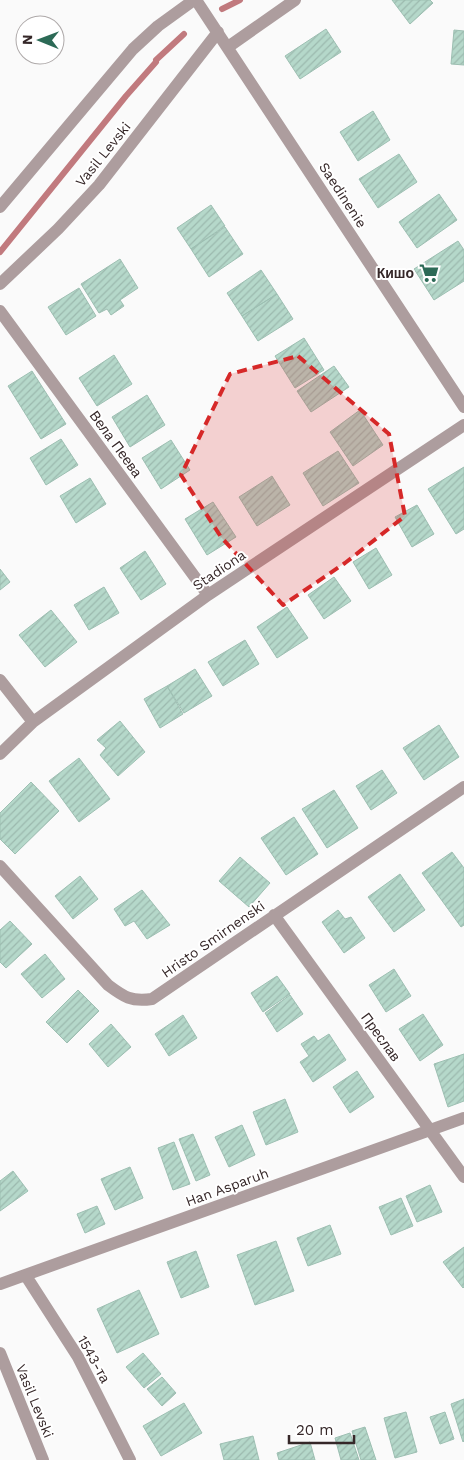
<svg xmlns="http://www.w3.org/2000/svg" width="464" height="1460" font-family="'Work Sans',sans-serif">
<defs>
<pattern id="building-hatch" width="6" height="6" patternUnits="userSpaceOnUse" patternTransform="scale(1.25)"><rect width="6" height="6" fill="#b5d8ca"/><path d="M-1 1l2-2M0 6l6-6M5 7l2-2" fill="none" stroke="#9cb9ae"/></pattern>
</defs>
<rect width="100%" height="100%" fill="#fafafa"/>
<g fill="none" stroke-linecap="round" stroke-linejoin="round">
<path stroke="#c17a7e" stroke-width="6" d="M222,9l18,-9
M156,60l28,-26
M0,252l126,-156 30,-34"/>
</g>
<path fill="url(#building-hatch)" stroke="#9dbfb2" d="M392,0h38l3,3 -23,21z
M326,29l15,23 -41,27 -15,-23z
M454,30l10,1v34l-13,-1z
M373,111l17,29 -32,21 -18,-29z
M399,154l18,28 -39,26 -19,-29z
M439,194l18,26 -40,28 -18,-26z
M211,205l14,21 -34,23 -14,-21z
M225,227l18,27 -34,23 -18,-28z
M458,241l6,9v31l-30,19 -20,-31z
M120,259l18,29 -18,12 4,6 -13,9 -4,-6 -8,4 -18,-29z
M261,270l16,24 -35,22 -15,-23z
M79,288l17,28 -30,19 -18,-28z
M277,294l16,25 -35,22 -16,-25z
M304,338l20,32 -29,18 -20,-32z
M114,355l18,29 -35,22 -18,-28z
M334,366l15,21 -38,25 -14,-21z
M32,371l34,53 -25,15 -33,-53z
M147,395l18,30 -35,22 -18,-30z
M360,410l23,35 -30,21 -23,-34z
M61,439l17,26 -32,20 -16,-27z
M171,440l19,30 -29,19 -19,-31z
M338,451l21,32 -36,23 -20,-33z
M464,467v62l-8,5 -28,-45z
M272,476l18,29 -33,21 -18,-29z
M90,478l16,26 -30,19 -16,-27z
M213,502l23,35 -29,18 -22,-36z
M417,505l17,29 -22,13 -17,-30z
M376,548l16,27 -23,14 -16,-27z
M145,551l21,33 -25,16 -21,-32z
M0,569l10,13 -10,8z
M334,577l17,24 -27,18 -16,-24z
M104,587l15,26 -30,17 -15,-25z
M287,607l21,31 -31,20 -20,-31z
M51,610l26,32 -32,25 -26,-32z
M245,640l14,24 -36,22 -15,-24z
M195,669l17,27 -28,17 -17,-27z
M167,686l16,28 -23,14 -16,-29z
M120,721l25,31 -27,24 -18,-21 6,-7 -9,-8z
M439,725l20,32 -35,23 -21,-32z
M79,758l31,41 -31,23 -30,-41z
M382,770l15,23 -26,17 -15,-24z
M31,782l28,29 -44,43 -15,-15v-26z
M334,790l24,38 -31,20 -25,-39z
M294,817l24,37 -32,21 -25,-37z
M452,852l12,16v57l-3,2 -39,-54z
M240,857l30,26 -21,24 -30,-26z
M400,874l25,36 -31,22 -26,-35z
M80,876l18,23 -25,20 -18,-23z
M142,890l28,35 -23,14 -13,-18 -9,5 -11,-17z
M338,910l7,9 6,-2 14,21 -21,15 -22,-31z
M10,921l22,23 -26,24 -6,-6v-32z
M45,954l20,25 -23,19 -21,-24z
M394,969l17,27 -25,16 -17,-27z
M277,976l13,18 -27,18 -12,-19z
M78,990l21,21 -32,32 -21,-21z
M290,995l13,19 -26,18 -12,-19z
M423,1014l20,31 -23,16 -21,-32z
M183,1015l14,23 -28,18 -14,-22z
M111,1024l20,23 -23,20 -19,-23z
M329,1034l17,26 -33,22 -13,-20 9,-6 -8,-12 13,-8 4,5z
M464,1054v47l-16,6 -14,-43z
M357,1071l17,26 -24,16 -17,-26z
M285,1099l13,33 -32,13 -13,-33z
M242,1125l13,30 -26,12 -14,-30z
M193,1134l17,41 -14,6 -17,-42z
M174,1142l16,42 -17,6 -15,-42z
M130,1167l13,31 -28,12 -14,-31z
M13,1171l15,20 -28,20v-30z
M430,1185l12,27 -25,10 -11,-26z
M401,1198l12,28 -22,9 -12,-28z
M97,1206l8,18 -20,9 -8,-19z
M330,1225l11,29 -33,12 -11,-28z
M276,1241l18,50 -39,14 -18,-50z
M464,1247v40l-1,1 -20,-26z
M196,1251l13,36 -28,11 -14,-36z
M139,1290l20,44 -42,19 -20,-44z
M143,1353l18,21 -17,14 -18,-21z
M162,1377l14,16 -14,13 -15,-17z
M464,1399v42l-1,1 -12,-38z
M184,1403l18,30 -41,23 -18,-30z
M406,1412l11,40 -22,6 -11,-40z
M445,1412l9,27 -14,5 -10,-27z
M365,1427l11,33h-15l-9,-29z
M350,1433l9,27h-18l-6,-22z
M253,1436l6,24h-35l-4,-16z
M310,1442l5,18h-36l-2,-7z"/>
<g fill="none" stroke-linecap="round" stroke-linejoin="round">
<path stroke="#ad9d9e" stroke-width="12" d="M196,0l268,407
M228,47l67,-47
M0,207l133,-158 25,-23 36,-26
M0,284l58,-55 41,-44 119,-153
M0,311l208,284
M0,680l33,42
M0,754l33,-32 175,-127 256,-170
M0,866l108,119c16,12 23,17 44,14l312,-212
M274,915l190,262
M26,1276l52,81 52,103
M0,1284l464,-166
M0,1353l43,107"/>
</g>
<path fill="#d62828" fill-opacity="0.2" stroke="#d62828" stroke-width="4" stroke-dasharray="10 6" stroke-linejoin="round" d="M298,356l91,78 16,82 -60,47 -62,42 -62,-68 -40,-62 49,-101z"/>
<defs>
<symbol id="supermarket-bare" viewBox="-9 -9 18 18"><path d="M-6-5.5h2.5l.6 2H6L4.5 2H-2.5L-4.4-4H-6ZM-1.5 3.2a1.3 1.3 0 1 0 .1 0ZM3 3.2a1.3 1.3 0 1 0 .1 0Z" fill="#2c6a56" stroke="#fff" stroke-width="2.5" paint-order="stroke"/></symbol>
</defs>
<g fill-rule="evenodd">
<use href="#supermarket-bare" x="415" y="259" width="28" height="28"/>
</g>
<g text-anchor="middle" stroke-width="4" stroke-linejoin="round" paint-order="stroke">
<g font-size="14" fill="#352728" stroke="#fff">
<text transform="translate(103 154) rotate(-51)" y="5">Vasil Levski</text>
<text transform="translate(343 195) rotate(57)" y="5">Saedinenie</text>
<text transform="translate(116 444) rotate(54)" y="5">Вела Пеева</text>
<text transform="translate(219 570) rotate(-34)" y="5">Stadiona</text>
<text transform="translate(213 939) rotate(-35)" y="5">Hristo Smirnenski</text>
<text transform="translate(381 1037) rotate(54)" y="5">Преслав</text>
<text transform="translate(227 1187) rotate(-20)" y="5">Han Asparuh</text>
<text transform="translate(94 1359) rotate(61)" y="5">1543-та</text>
<text transform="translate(35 1401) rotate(68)" y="5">Vasil Levski</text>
</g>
<g font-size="14" font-weight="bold" fill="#352728" stroke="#fff" text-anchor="end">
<text x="414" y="278">Кишо</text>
</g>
</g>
<g transform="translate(40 40) rotate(271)"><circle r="24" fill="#ffffff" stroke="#aea9a9"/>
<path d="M0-4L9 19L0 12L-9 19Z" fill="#2c6a56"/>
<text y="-8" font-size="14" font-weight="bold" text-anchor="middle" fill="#352728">N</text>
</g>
<path d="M289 1435v8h65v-8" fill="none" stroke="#352728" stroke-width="2.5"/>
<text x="296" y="1435" font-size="15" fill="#352728" stroke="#ffffff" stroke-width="4" paint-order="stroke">20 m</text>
</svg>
